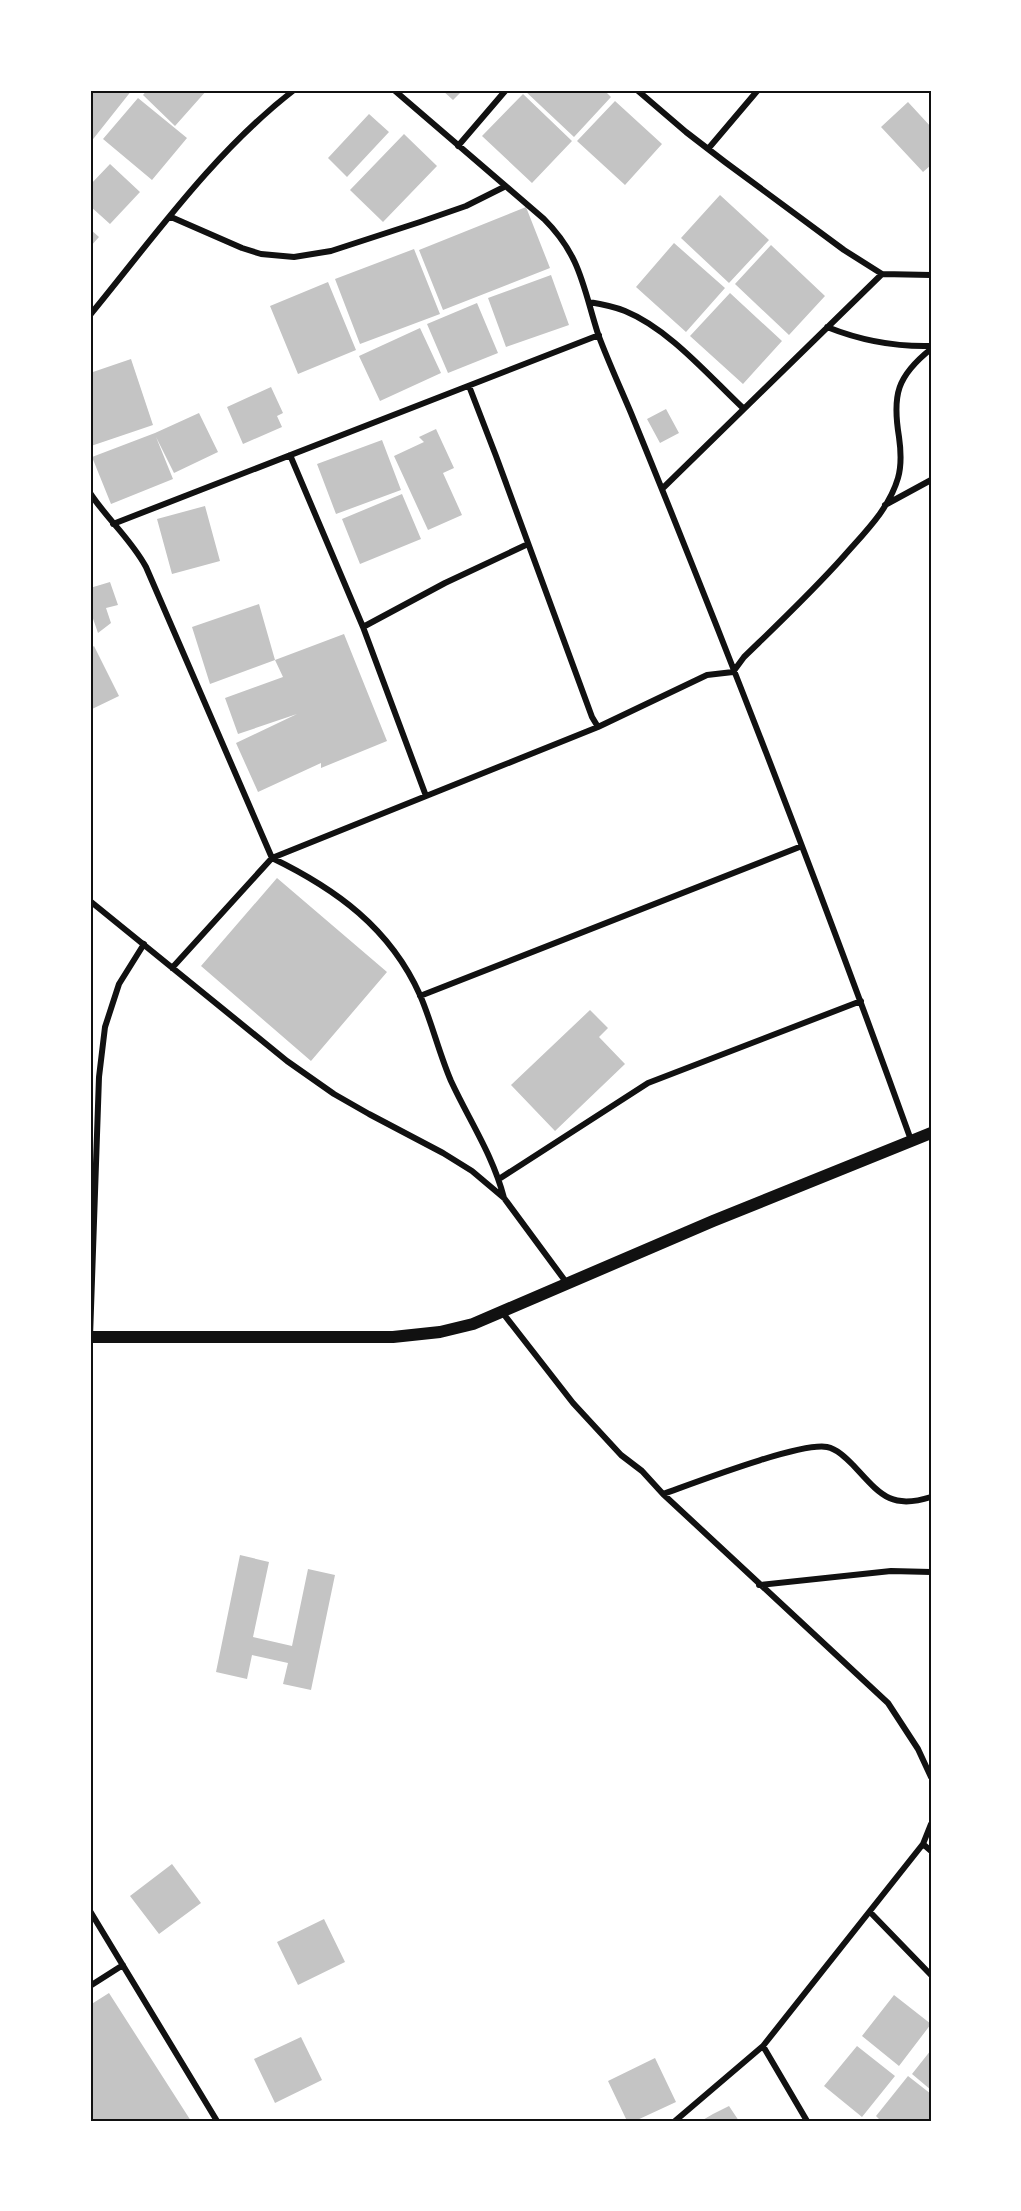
<svg xmlns="http://www.w3.org/2000/svg" width="1021" height="2211" font-family="Helvetica,sans-serif">
<rect width="100%" height="100%" fill="#fff"/>
<path fill="#c4c4c4" d="M90,90h42l-42,53z
M147,90h60l-32,36 -32,-31z
M442,90h21l-10,10z
M524,90h80l7,7 -37,40z
M523,94l49,47 -40,42 -50,-47z
M138,98l49,40 -35,42 -49,-41z
M615,101l47,43 -37,41 -48,-44z
M908,102l23,25v38l-8,7 -42,-45z
M369,114l20,18 -42,45 -19,-19z
M404,134l33,32 -54,56 -33,-32z
M110,164l30,28 -30,32 -20,-18v-21z
M720,195l49,45 -40,43 -48,-45z
M526,207l24,61 -107,42 -24,-60z
M90,229l9,8 -9,10z
M674,243l51,45 -39,44 -50,-45z
M771,245l54,51 -36,39 -54,-51z
M414,249l26,65 -80,30 -25,-65z
M551,275l18,50 -63,22 -18,-49z
M328,282l28,68 -58,24 -28,-68z
M730,293l52,48 -39,43 -53,-48z
M477,303l21,50 -50,20 -21,-49z
M420,328l21,45 -61,28 -21,-45z
M131,359l22,66 -62,21 -1,-73z
M271,387l12,26 -6,3 5,11 -39,17 -16,-37z
M666,409l13,24 -19,10 -13,-24z
M199,413l19,39 -44,21 -18,-36 17,42 -62,25 -19,-47 63,-24z
M436,429l18,39 -11,5 19,42 -34,15 -34,-74 30,-14 -5,-5z
M382,440l19,50 -65,24 -19,-50z
M402,494l19,45 -61,25 -18,-45z
M205,506l15,55 -48,13 -15,-55z
M110,582l8,23 -12,3 5,15 -13,10 -8,-23v-22z
M259,604l16,56 -65,24 -18,-57z
M344,634l43,107 -66,27v-5l-63,29 -22,-49 61,-29 -59,20 -13,-36 58,-21 -8,-17z
M94,646l25,50 -29,14v-61z
M277,878l110,94 -76,89 -110,-95z
M590,1010l18,18 -9,9 26,27 -70,67 -44,-46z
M240,1555l29,7 -16,75 39,9 16,-77 27,6 -24,115 -28,-6 5,-21 -36,-8 -5,24 -31,-7z
M172,1864l29,39 -42,31 -29,-38z
M324,1919l21,43 -47,23 -21,-43z
M109,1993l82,128h-101v-116z
M894,1995l37,29 -32,42 -37,-30z
M301,2037l21,43 -47,23 -21,-44z
M857,2046l38,30 -33,41 -38,-31z
M931,2050v40l-19,-16z
M655,2058l21,44 -41,19h-8l-19,-40z
M908,2076l23,18v27h-50l-5,-5z
M729,2106l10,15h-38l12,-7z"/>
<g fill="none" stroke-linecap="round" stroke-linejoin="round">
<path stroke="#111" stroke-width="6" d="M394,90l150,129c37,37 39,68 54,115 10,27 22,53 33,79 98,240 192,483 280,727
M637,90l49,42 39,30 119,88 38,24 49,1
M458,146l48,-56
M708,149l50,-59
M171,217l71,31 19,6 33,3 37,-6 89,-29 46,-16 38,-19
M589,302c12,2 24,4 36,9 44,18 83,64 118,97
M90,315c64,-78 124,-163 204,-225
M827,327c35,14 67,20 104,19
M469,386l27,70 96,261 6,10
M290,455l73,172 63,169
M662,489l220,-215
M90,493c17,26 41,46 56,74l126,291c64,31 118,70 148,137 12,28 19,58 31,86 18,39 42,74 53,117
M885,505l46,-25
M113,524l486,-189
M363,627l82,-44 83,-39
M90,901l197,160 47,33 35,20 74,39 29,18 32,27 62,84
M172,968l100,-110 326,-131 109,-52 26,-3 11,-15c34,-33 68,-65 100,-101 21,-24 45,-47 54,-78 4,-14 3,-27 1,-41 -7,-42 -2,-61 32,-88
M420,996l382,-150
M499,1179l149,-96 213,-82
M502,1312l71,91 48,52 21,16 21,23c31,-11 137,-52 164,-47 10,2 19,11 26,18 27,29 37,45 78,32
M90,1337l9,-260 6,-50 14,-43 25,-40
M663,1494l225,209 30,46 13,28
M759,1585l132,-14 40,1
M931,1824l-8,20 8,7
M90,1911l127,210
M870,1912l61,63
M90,1986l33,-21
M675,2121l88,-75
M807,2121l-44,-75 160,-202"/>
<path stroke="#111" stroke-width="12" d="M90,1337h303l47,-5 33,-8 240,-103 218,-88"/>
</g>
<rect width="1021" height="2211" fill="none" stroke="#ffffff" stroke-width="183"/>
<rect x="92" y="92" width="838" height="2028" fill="none" stroke="#111" stroke-width="2"/>
</svg>
